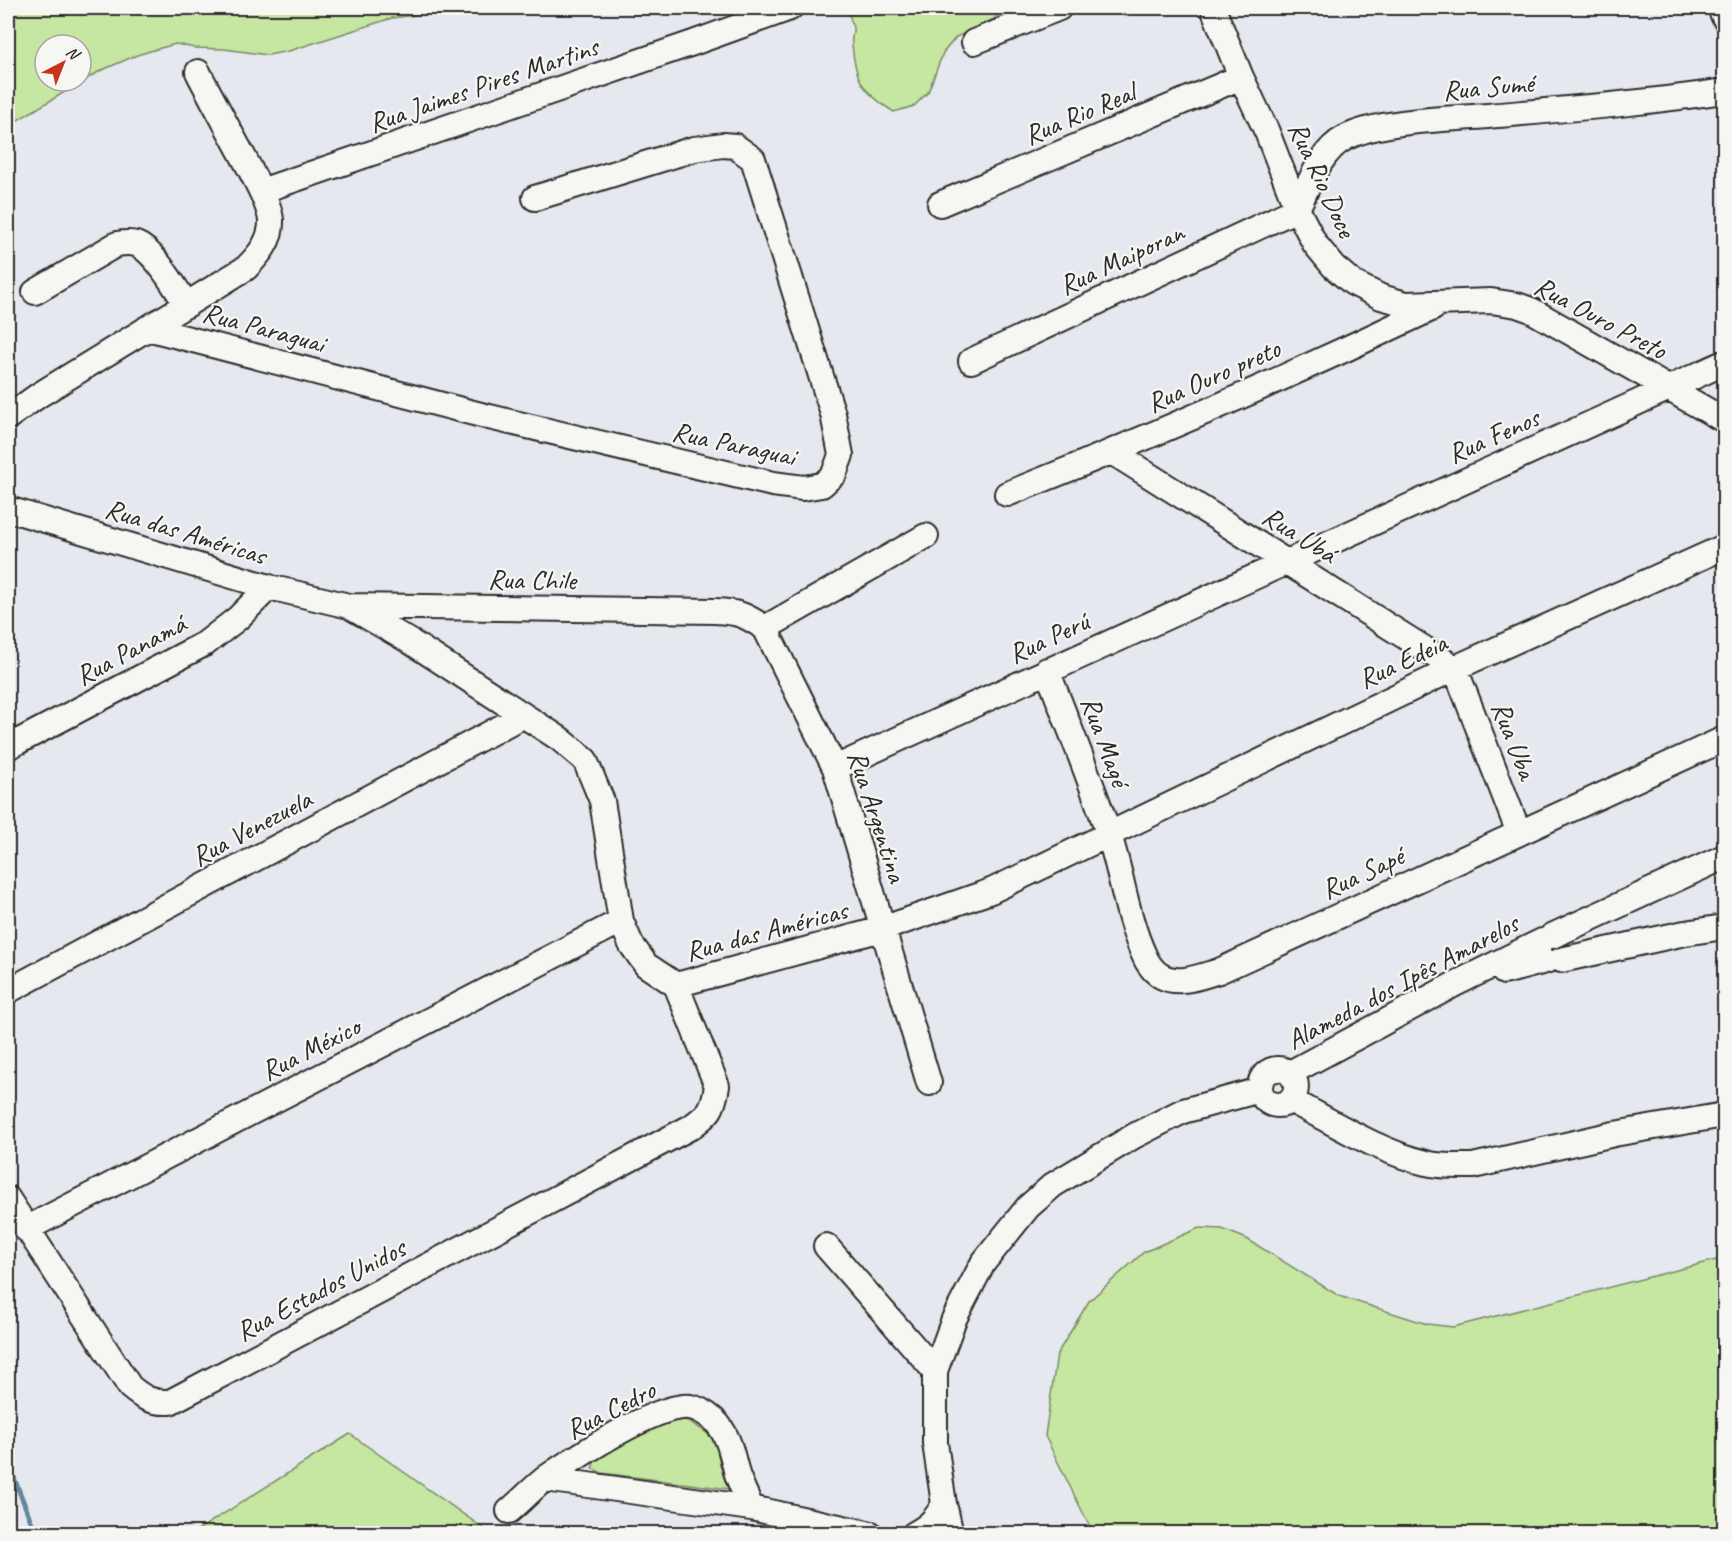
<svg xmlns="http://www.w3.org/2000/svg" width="1732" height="1541" font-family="Caveat,sans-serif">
<rect width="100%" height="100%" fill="#e5e8ee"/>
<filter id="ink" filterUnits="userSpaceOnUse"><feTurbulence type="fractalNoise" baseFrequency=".0167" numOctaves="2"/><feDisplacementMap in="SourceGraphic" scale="12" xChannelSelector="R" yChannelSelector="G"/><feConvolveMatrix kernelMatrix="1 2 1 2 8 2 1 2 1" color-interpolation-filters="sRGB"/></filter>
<g filter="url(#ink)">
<path fill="#c5e7a1" stroke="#788966" stroke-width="1.5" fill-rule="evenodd" d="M8,8h441l-18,5 -39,5 -103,33 -21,4 -44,-6 -29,-1 -19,-4 -19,5 -20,6 -37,16 -92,55zM45,45h36v36h-36z
M632,8h37l-12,7 -21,-1z
M846,8h161l-13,11 -38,18 -13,16 -15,39 -14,14 -20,6c-31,-19 -39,-32 -42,-68 -1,-5 1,-9 1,-14 0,-7 -4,-16 -7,-22z
M1199,1228l23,1 25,10 92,57 88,28 26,3 271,-69v275h-631l-48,-97 12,-82 32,-53 55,-49z
M684,1420c48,21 25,33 45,69l-127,-16 -10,-5 3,-7 8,-6 59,-32z
M350,1434l140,99h-297z"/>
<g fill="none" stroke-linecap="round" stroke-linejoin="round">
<path stroke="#62879c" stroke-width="5" d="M8,1463l25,63v8"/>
<defs>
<path id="minor" d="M1213,8l28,69 26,55 30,77 18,35 19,23 19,16 28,14 25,7 85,-3 26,4 14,5 193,110
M1720,8l4,9
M974,42l85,-34
M261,191l432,-148 97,-35
M940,204l301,-127
M35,292l82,-48c6,-1 12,-2 19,0 19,7 39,44 51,61
M147,328l338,88 288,68 30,4 19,-3 12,-11 7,-19 -8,-41 -80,-255 -18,-13 -12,-1 -29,4 -159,49
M971,361l326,-152c12,-24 23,-58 48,-71 33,-18 105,-19 143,-22 79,-7 158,-13 236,-25
M8,417l31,-22 207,-127c13,-13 26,-28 25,-48 -2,-17 -13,-35 -21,-51 -17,-32 -35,-64 -52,-97
M1112,452l343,216 64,165
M1007,494c144,-57 286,-119 426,-186
M8,509l261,78 80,19 366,5c24,1 30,4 50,17l70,140 94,315
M349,606l62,36 149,97 25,21 17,41 19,120 10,23 15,21 30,20 206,-56 109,-38 464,-223 269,-121
M765,628l161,-92
M1047,670c21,54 43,108 61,162 14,41 18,84 36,123 3,8 10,17 17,21 18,10 40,0 58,-5l505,-232
M8,747l198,-104 32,-25 31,-31
M835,768l889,-405
M1552,936l172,-79
M1561,960l124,-27 39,-6
M1504,972l42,-11
M8,991l514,-275
M1260 1087a18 18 0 1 1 36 0a18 18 0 1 1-36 0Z
M1290,1073l165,-89 87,-43
M1290,1100c43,22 89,52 136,63 15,4 32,3 47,3l141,-32 110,-19
M8,1199l122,188c13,11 22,16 40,15l521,-275c19,-14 22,-17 26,-41l-41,-101
M26,1229l595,-308
M826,1246l109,125
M545,1479l206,29 120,26
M509,1511c13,-11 25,-24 38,-34 28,-19 110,-74 143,-70 8,1 18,8 24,13 15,14 18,35 23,54 4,12 10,23 14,34
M914,1534c15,-8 22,-15 30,-30
M951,1534l-7,-30 -9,-61v-72l19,-52 29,-56 45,-56 25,-22 81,-49 49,-25 77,-21"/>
</defs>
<use href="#minor" stroke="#2b2b2b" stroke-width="28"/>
<use href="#minor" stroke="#f6f6f2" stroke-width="24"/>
</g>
</g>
<g text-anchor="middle" stroke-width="4.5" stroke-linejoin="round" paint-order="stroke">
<g font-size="28" fill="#2b2b2b" stroke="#f6f6f2">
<text transform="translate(483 84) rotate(-19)" y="10">Rua Jaimes Pires Martins</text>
<text transform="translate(1488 86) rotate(-5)" y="10">Rua Sumé</text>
<text transform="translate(1079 113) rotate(-23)" y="10">Rua Rio Real</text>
<text transform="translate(1323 179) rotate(65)" y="10">Rua Rio Doce</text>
<text transform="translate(1121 258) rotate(-25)" y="10">Rua Maiporan</text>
<text transform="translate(1601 317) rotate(28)" y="10">Rua Ouro Preto</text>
<text transform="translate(264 327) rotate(15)" y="10">Rua Paraguai</text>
<text transform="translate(1213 375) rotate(-24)" y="10">Rua Ouro preto</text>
<text transform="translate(1493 435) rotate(-24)" y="10">Rua Fenos</text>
<text transform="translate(734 443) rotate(12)" y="10">Rua Paraguai</text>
<text transform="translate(186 531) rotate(17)" y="10">Rua das Américas</text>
<text transform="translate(1300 534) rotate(32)" y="10">Rua Ubá</text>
<text transform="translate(532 579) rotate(1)" y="10">Rua Chile</text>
<text transform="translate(1048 637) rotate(-25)" y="10">Rua Perú</text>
<text transform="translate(130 649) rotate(-28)" y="10">Rua Panamá</text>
<text transform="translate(1402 660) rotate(-25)" y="10">Rua Edeia</text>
<text transform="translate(1515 740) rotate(69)" y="10">Rua Uba</text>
<text transform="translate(1106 741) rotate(70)" y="10">Rua Magé</text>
<text transform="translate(878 816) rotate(72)" y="10">Rua Argentina</text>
<text transform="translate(251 827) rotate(-28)" y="10">Rua Venezuela</text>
<text transform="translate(1362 872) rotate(-25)" y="10">Rua Sapé</text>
<text transform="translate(766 930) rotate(-15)" y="10">Rua das Américas</text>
<text transform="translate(1402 981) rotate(-28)" y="10">Alameda dos Ipês Amarelos</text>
<text transform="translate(310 1048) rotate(-27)" y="10">Rua México</text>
<text transform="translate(320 1289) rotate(-28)" y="10">Rua Estados Unidos</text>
<text transform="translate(610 1409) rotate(-27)" y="10">Rua Cedro</text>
</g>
</g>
<rect width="1732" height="1541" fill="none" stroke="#f6f6f2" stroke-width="30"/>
<rect x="15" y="15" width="1702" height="1511" fill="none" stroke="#2b2b2b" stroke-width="2" filter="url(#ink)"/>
<g transform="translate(63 63) rotate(42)"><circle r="28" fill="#f6f6f2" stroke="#a5a5a2" stroke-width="1.5"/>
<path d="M0-4.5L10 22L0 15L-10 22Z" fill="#c8321e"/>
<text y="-9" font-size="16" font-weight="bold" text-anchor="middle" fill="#2b2b2b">N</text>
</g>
</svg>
